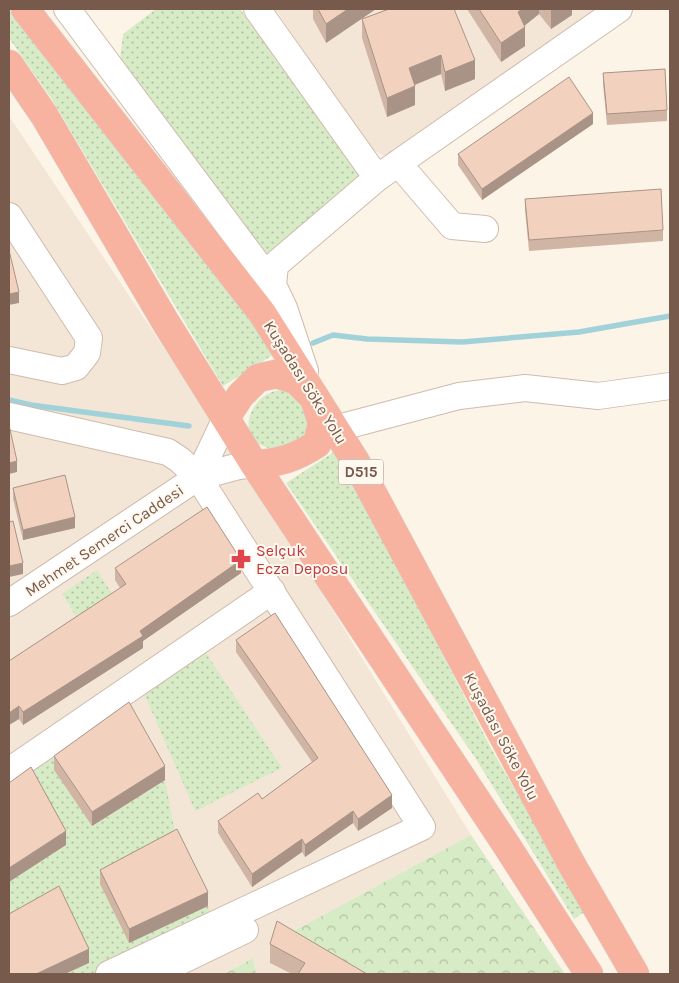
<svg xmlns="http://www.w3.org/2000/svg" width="679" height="983" font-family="Karla,sans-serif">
<defs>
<pattern id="grass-dots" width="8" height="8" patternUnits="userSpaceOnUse" patternTransform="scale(1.25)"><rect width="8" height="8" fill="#d6ebc6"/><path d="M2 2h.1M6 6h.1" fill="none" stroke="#b2c1a3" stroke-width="1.8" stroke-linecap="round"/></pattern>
<pattern id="forest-crowns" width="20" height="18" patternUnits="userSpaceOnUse" patternTransform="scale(1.25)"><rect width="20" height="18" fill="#d6ebc6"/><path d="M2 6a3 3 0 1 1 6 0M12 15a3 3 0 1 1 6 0" fill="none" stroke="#b2c1a3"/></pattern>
</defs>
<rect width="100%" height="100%" fill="#fdf4e8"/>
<path fill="#f4e6d6" d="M275,9h344l-221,154 -27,-14z
M9,116l244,365 218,354 -194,105 59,34h-80l-3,-16 -29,16h-215z"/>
<path fill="url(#grass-dots)" d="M156,9h84l123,167 -101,85 -143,-193 4,-34z
M9,10l242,308 22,37 -50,31 -172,-288 -42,-60z
M284,390c11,5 16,9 21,20 18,35 -42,55 -55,22 -6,-15 8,-36 22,-40 3,-2 8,-1 12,-2z
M337,450l155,300 94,161 -12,8 -98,-160 -190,-276z
M97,570l19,30 -36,23 -18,-29z
M198,641l84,127 -87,43 -56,-129z
M121,694l-28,132 72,-46 12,63 31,63 4,13 -116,55h-31l24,-11 -80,-35v-46l57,-37 -57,-74z"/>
<path fill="url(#forest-crowns)" d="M471,835l94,139h-229l-59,-34z
M253,958l3,16h-32z"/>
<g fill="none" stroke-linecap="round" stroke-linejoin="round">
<path stroke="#a2d2d9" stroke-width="5.5" d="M313,343l20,-8 34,4 95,3 117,-10 91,-16
M9,400l22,5 158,21"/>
<defs>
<path id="minor" d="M67,9l206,276
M257,9l120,169
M398,163l54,63 33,3
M9,216l80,122 -2,15 -11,14 -14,4 -53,-11
M305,371l-21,-63 -11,-23 2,-20 102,-87 242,-169
M9,416l159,36 12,8 18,17 224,350
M334,429l125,-33 66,-8 73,8 72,-10
M198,477l28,-59
M9,603l189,-126 41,-11 15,-2
M9,771l263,-180
M109,974l313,-147
M154,974l91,-44"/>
<path id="highway" d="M25,9l237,304 94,149 216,403 63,109
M9,64l35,51 122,208 88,141 253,382 82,128
M226,418l14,-22 18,-18 18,-4 20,6 18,18 8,25 -5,21c-22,14 -37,19 -63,20"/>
</defs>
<use href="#minor" stroke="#cfbbad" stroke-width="28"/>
<use href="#highway" stroke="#d9d1cd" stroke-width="29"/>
<use href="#minor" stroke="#fff" stroke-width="26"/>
<use href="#highway" stroke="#f7b39f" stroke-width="28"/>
</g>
<path fill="#d0b5a4" d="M313,9h63l-50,34 -13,-24z
M389,9l86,70 -30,12 -4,-17 -26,11v20l-28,12 -25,-79v-19z
M467,9h105v6l-21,14 -12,-15 -14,11v21l-24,16z
M603,73l64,37v11l-60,4 -4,-41z
M593,124l-111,76 -24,-35v-11z
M525,199l138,31v11l-134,10 -4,-41z
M13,488l62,40 -52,12 -10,-41z
M115,568l126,5 -98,68v7l-120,77 -4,-6 -10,6v-64l111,-73 -5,-8z
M236,640l156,168 -34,23 -5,-8 -48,34 -3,-5 -50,35 -34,-54v-12l44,-22 50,-37 -76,-110z
M54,756l111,24 -73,46 -38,-56z
M100,870l108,36 -79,37 -29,-59z
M270,944l97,30h-75l-22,-11z"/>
<path fill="#a99386" d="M348,9h28l-50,34v-19z
M522,9h17v5l-21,17v-19z
M553,9h19v6l-21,14v-19z
M525,27v19l-24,16v-19z
M441,55v19l-32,13v-19z
M475,60v19l-30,12v-19z
M415,86v19l-28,12v-19z
M593,113v11l-111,76v-11z
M19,292v11l-10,2v-11z
M17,461v11l-8,2v-11z
M75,517v11l-52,12v-10z
M241,560v13l-98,68v7l-120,77v-13z
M23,563v11l-14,3v-11z
M19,706v13l-10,6v-12z
M165,766v14l-73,46v-14z
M392,795v13l-34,23v-12z
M353,811v12l-48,34v-12z
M66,831v14l-57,37v-14z
M302,839v13l-50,35v-13z
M208,892v14l-79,37v-14z
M89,949v14l-24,11h-29z"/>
<path fill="#f2d2bf" stroke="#a99386" d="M318,9h30l-22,15z
M389,9h65l21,51 -30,12 -4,-17 -32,13 6,18 -28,12 -25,-79z
M479,9h43l-4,3 7,15 -24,16z
M665,69l2,41 -60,4 -4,-41z
M569,77l24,36 -111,76 -24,-35z
M661,189l2,41 -134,10 -4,-41z
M9,250l10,42 -10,2z
M9,425l8,36 -8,2z
M65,475l10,42 -52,13 -10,-42z
M207,507l34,53 -101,71 3,5 -120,76 -4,-6 -10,7v-52l117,-77 -11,-16z
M13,521l10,42 -14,3v-44z
M275,613l117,182 -34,24 -5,-8 -48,34 -3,-6 -50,35 -34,-53 40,-28 4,6 56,-41 -82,-118z
M129,702l36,64 -73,46 -38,-56z
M31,767l35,64 -57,37v-85z
M177,829l31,63 -79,37 -29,-59z
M59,886l30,63 -53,25h-27v-60z
M277,921l90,53h-69l7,-11 -35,-19z"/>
<defs>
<symbol id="pharmacy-bare" viewBox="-9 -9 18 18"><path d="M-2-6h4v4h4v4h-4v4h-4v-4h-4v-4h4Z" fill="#e0444e" stroke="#fff8ee" stroke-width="2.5" paint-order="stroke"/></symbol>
</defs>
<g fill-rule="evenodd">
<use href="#pharmacy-bare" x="227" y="545" width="28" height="28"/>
</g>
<g text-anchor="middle" stroke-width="4" stroke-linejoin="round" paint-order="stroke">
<rect fill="#fff8ee" stroke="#a0897c" stroke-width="1" x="338.5" y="459.5" width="45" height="25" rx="4"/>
<g font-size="15" font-weight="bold" fill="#775a4b">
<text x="361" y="477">D515</text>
</g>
<g font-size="16" fill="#775a4b" stroke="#fff8ee">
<text transform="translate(306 382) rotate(58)" y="6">Kuşadası Söke Yolu</text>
<text transform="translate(104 540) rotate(-34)" y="6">Mehmet Semerci Caddesi</text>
<text transform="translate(502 736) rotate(62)" y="6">Kuşadası Söke Yolu</text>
</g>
<g font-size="16" fill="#be3a42" stroke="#fff8ee" text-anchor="start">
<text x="256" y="556">Selçuk<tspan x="256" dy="18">Ecza Deposu</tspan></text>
</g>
</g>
<rect width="679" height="983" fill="none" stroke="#775a4b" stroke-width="20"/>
</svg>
